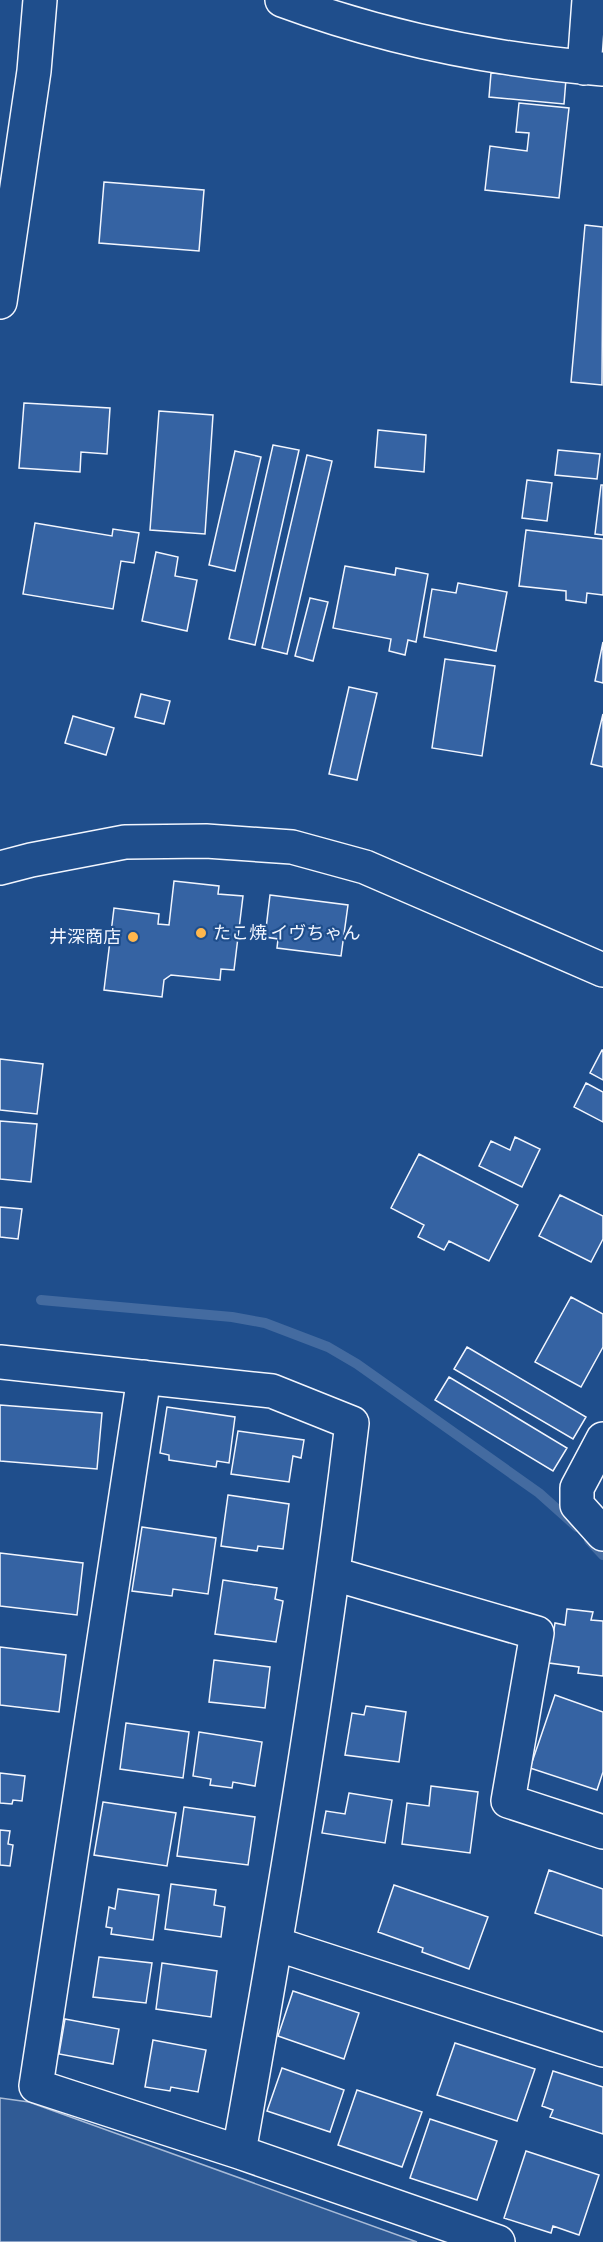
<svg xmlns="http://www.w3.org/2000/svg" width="603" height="2242" font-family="'Source Sans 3','Noto Sans JP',sans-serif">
<rect width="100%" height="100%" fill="#1f4e8c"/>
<path fill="#305b95" stroke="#a8bbd7" stroke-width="1.5" d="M0,2098l29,4 388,140h-417z"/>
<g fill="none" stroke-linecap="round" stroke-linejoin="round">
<path stroke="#446ba0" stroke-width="10" d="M41,1300l191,17 33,6 63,24 29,17 182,129 38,34
M589,1540l14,15"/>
</g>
<path fill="#3563a3" stroke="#f2f6ff" stroke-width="1.5" d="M491,73l75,6 -2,25 -75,-7z
M519,103l50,5 -10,90 -74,-8 5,-44 37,5 2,-18 -13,-1z
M104,182l100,8 -5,61 -100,-8z
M585,225l18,2 -1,158 -31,-3z
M24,403l86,5 -3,46 -26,-2 -1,20 -61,-4z
M159,411l54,4 -8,119 -55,-4z
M378,430l48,5 -2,37 -49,-5z
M273,445l26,5 -44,195 -26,-6z
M558,450l42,4 -3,25 -42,-4z
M235,451l26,6 -26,114 -26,-6z
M307,455l25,6 -45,193 -25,-6z
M527,480l25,3 -5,38 -25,-3z
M601,485h2v50l-8,-1z
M35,523l77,13 1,-7 26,4 -5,30 -13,-2 -8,48 -90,-15z
M526,530l77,9v56l-16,-2 -1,10 -20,-3v-9l-47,-5z
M156,552l22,5 -3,19 22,4 -10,51 -45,-10z
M345,566l50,9 1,-7 32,6 -12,68 -8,-2 -3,15 -16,-4 2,-12 -58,-11z
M458,583l49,9 -11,59 -72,-14 8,-48 24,4z
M310,598l18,4 -15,59 -18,-5z
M603,642v41l-8,-2z
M445,659l50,7 -13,90 -50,-8z
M349,687l28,6 -20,87 -28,-6z
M141,694l29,7 -6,23 -29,-7z
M603,714v53l-12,-3z
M73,716l41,12 -8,27 -41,-12z
M174,881l45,5 -1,8 25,2 -9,74 -13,-1 -1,11 -49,-5 -7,5 -2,17 -58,-7 10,-82 45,6 -1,10 11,1z
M270,895l78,10 -7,51 -64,-8 1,-9 -13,-2z
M602,1050h1v30l-13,-7z
M0,1059l43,5 -6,50 -37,-4z
M586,1083l17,9v30l-29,-15z
M0,1121l37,3 -6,58 -31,-3z
M515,1137l25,12 -18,38 -43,-21 12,-25 19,9z
M419,1154l99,51 -29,56 -40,-20 -5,9 -26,-13 6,-12 -33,-17z
M560,1195l43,21v23l-12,23 -52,-26z
M0,1207l22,2 -4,30 -18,-2z
M571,1297l32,17v33l-22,40 -46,-25z
M467,1347l119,70 -13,22 -119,-70z
M449,1377l118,71 -14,23 -118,-71z
M0,1405l102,8 -5,56 -97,-8z
M167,1407l68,10 -6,46 -12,-2 -1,6 -47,-7v-5l-9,-2z
M238,1431l66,9 -3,18 -8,-2 -4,26 -58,-8z
M228,1495l61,9 -6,45 -25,-3 -1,5 -36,-5z
M142,1527l74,11 -8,56 -35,-5 -1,7 -40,-5z
M0,1553l83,10 -6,52 -77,-9z
M223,1580l54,8 -2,11 8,2 -7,41 -61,-8z
M567,1609l26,3 -2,8 12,1v55l-25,-3 1,-6 -30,-4 6,-40 10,2z
M0,1647l66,8 -7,57 -59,-7z
M214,1660l56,7 -5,41 -56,-6z
M555,1695l48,17v60l-6,18 -67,-22z
M366,1706l40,6 -7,50 -54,-7 7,-42 12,2z
M126,1723l63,9 -6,46 -63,-9z
M199,1732l63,10 -7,44 -22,-4 -1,6 -22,-3 1,-6 -18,-3z
M0,1773l25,3 -3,25 -9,-1 -1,4 -12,-1z
M431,1786l47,6 -8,61 -68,-9 5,-41 22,3z
M349,1793l43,7 -7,43 -63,-10 4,-22 19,3z
M103,1802l73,11 -9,53 -73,-11z
M184,1807l71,10 -7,48 -71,-9z
M0,1830l10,1 -2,13 5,1 -3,21 -10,-1z
M549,1870l54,19v47l-68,-23z
M171,1884l45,6 -2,15 11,2 -4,30 -56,-8z
M394,1885l94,32 -19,52 -47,-17 1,-4 -45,-16z
M118,1889l41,6 -6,45 -42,-6 1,-6 -6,-1 3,-20 6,2z
M99,1957l53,6 -6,40 -53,-6z
M162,1963l55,8 -6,46 -55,-8z
M293,1991l66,22 -15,46 -66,-23z
M65,2019l54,10 -6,35 -54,-10z
M153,2040l53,10 -8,42 -27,-5 -1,4 -25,-4z
M455,2043l80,26 -18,52 -80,-26z
M282,2068l62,22 -14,42 -63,-21z
M553,2071l50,16v47l-53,-17 3,-7 -11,-4z
M357,2090l65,22 -20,55 -64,-22z
M430,2119l67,22 -20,59 -67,-22z
M526,2151l73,24 -20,60 -26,-9 -2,7 -47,-15z"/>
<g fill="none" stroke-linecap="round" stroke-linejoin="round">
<defs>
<path id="minor" d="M282,0c103,38 212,60 321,69
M584,68l5,-68
M0,1362l272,29 80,32c-29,245 -70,487 -113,729
M144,1377l-108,709 203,66 259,90
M603,1439l-26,49v17l26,29
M334,1574l203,59 -29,168 95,31
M276,1944l327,106"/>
<path id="tertiary" d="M0,302l34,-231 6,-71
M0,868l31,-8 94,-18 81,-1 86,6 73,20 238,103"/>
</defs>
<use href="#minor" stroke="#f2f6ff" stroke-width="36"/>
<use href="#tertiary" stroke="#f2f6ff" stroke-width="36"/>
<use href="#minor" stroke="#1f4e8c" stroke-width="33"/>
<use href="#tertiary" stroke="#1f4e8c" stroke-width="33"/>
</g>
<g fill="#ffb74d" stroke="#1f4e8c" stroke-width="2">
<circle cx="201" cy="933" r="6"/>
<circle cx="133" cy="937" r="6"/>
</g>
<g text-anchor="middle" stroke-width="4.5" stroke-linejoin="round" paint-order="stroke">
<g font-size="18" fill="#f2f6ff" stroke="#1f4e8c" text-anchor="start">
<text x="213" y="939">たこ焼 イヴちゃん</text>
<text x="121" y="943" text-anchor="end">井深商店</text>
</g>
</g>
</svg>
